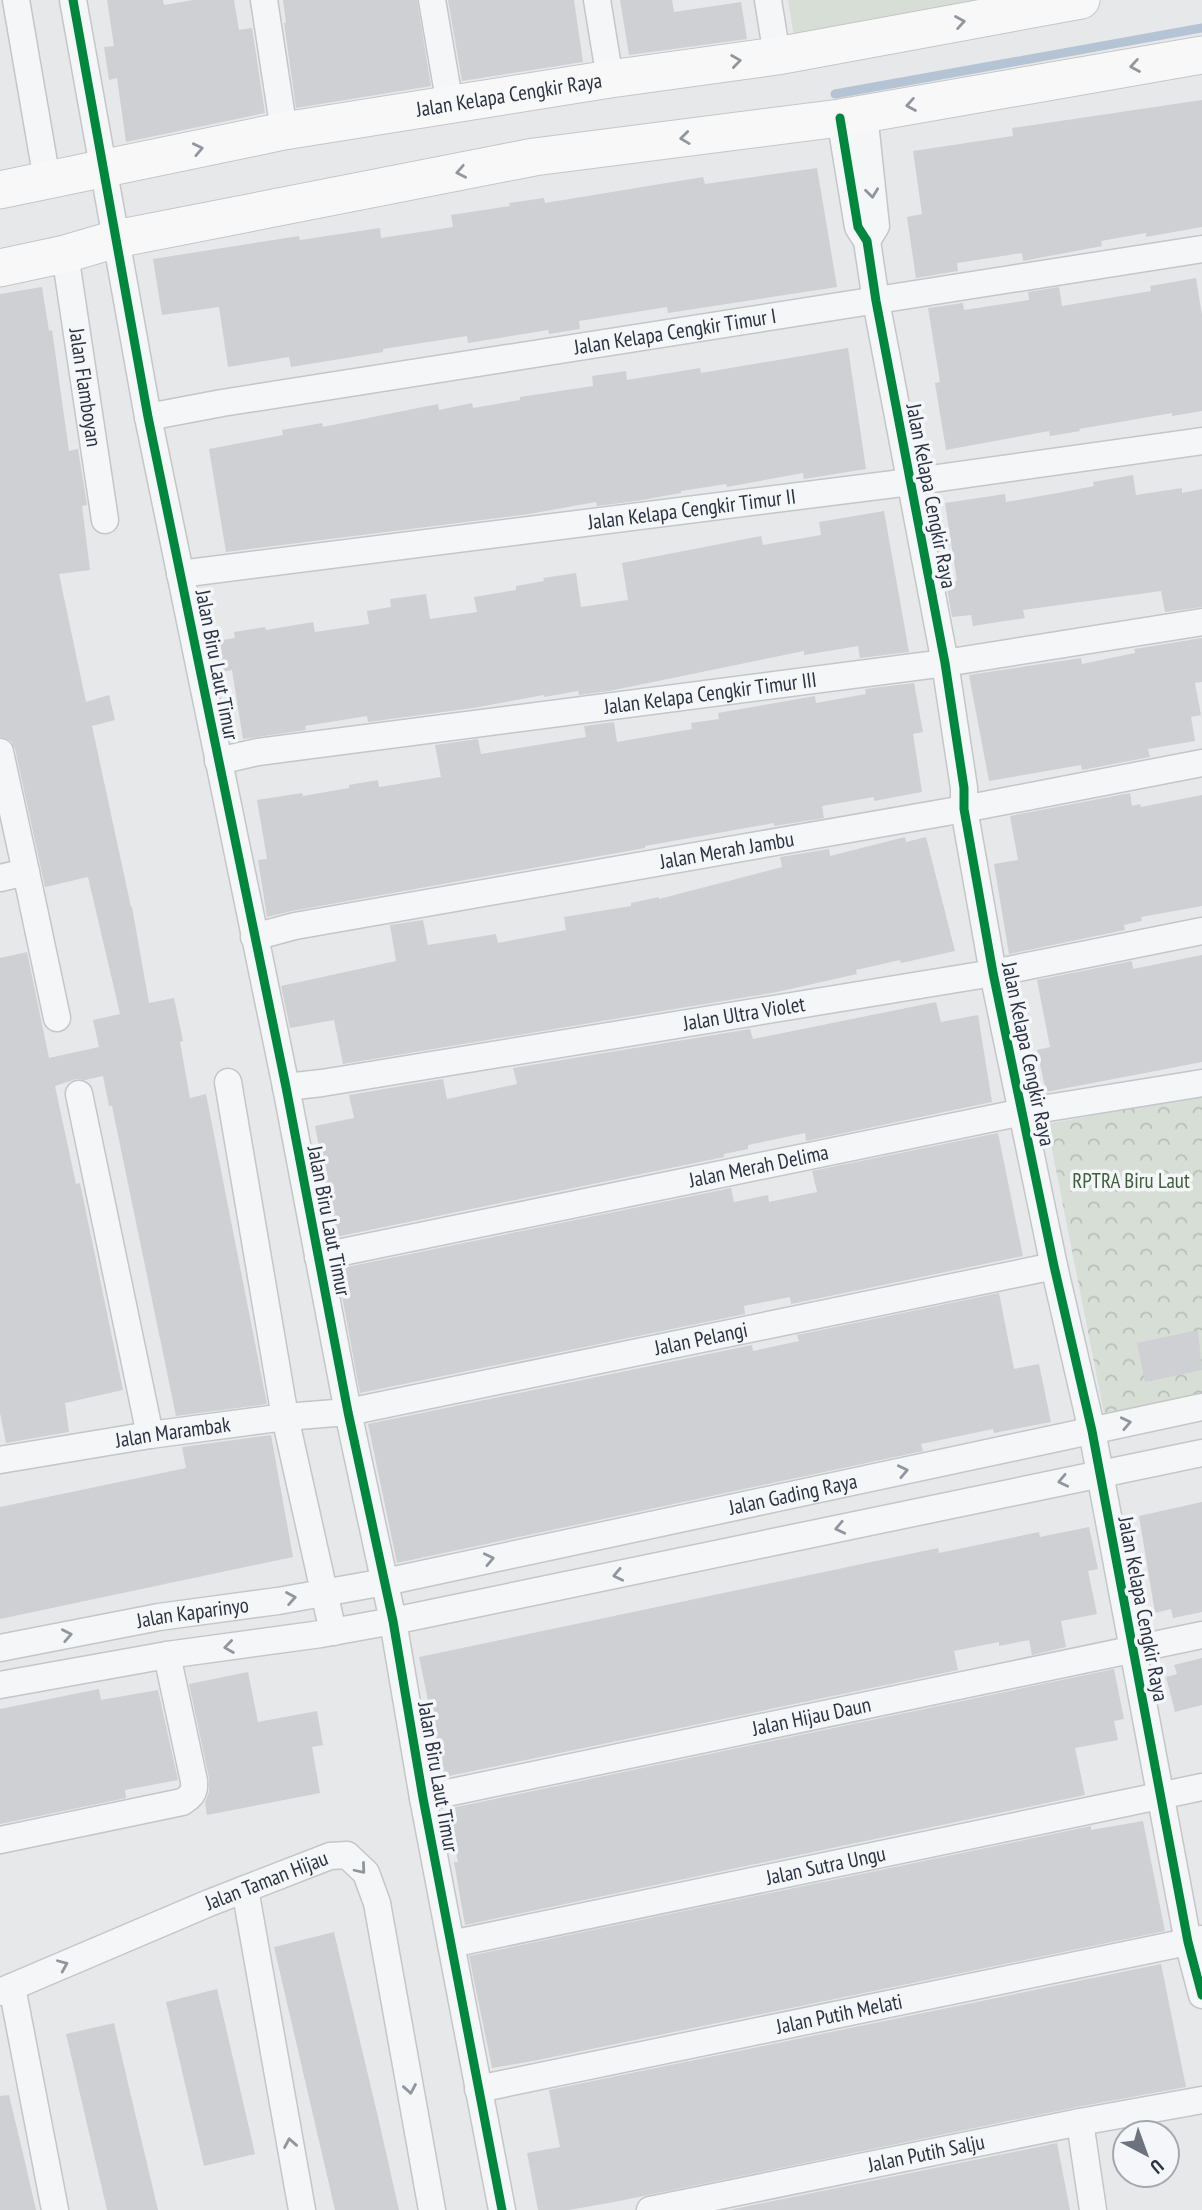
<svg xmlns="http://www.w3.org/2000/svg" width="1202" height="2210" font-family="'PT Sans Narrow',sans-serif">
<defs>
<pattern id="forest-crowns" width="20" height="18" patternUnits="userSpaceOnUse" patternTransform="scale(1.75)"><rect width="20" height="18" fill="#d6ded6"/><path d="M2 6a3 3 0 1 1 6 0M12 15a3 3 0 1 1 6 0" fill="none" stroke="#b8bfb9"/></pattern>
</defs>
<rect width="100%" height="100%" fill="#e6e8ea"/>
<path fill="url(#forest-crowns)" d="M1202,1095v299l-98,19 -57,-289z"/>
<path fill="#d6ded6" d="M788,0h243l-236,43z"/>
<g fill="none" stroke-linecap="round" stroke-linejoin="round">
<path stroke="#b4c4d5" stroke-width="9" d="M835,94l367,-66"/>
</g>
<path fill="#ced0d3" d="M107,0h56l1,5 29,-5h41l5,30 13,-2 13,85 -139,29 -9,-64 -8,2 -5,-33 10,-1z
M283,0h134l14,86 -135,22 -12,-85h2z
M448,0h126l9,62 -121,19z
M620,0h52l2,12 67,-10 6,37 -118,16z
M1202,100v127l-56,10v-4l-45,8 1,5 -79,15 -1,-8 -65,10 1,8 -42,7 -9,-61 15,-3 -9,-63 100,-15 -1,-8z
M817,168l20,119 -169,26 -1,-6 -88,14 1,8 -31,5 -1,-4 -80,13 -1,-7 -84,13v3l-92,15 -2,-10 -61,10 -9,-60 -57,8 -9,-56 146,-23 1,4 80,-12 1,10 72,-11 -2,-12 59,-9 -1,-3 35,-5 1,5 158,-26 2,7z
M1196,278l6,37v96l-30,5v-3l-93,16 1,2 -30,5 -1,-5 -103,19 -11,-67 5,-1 -12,-74 35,-5 1,7 65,-10 -1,-8 31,-5 3,19 89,-15 -1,-5z
M42,287l7,44 3,-1 17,121 9,-2 9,56 -5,1 8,64 -31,4 27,128 23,-7 6,25 -23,6 39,181h1l17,96 25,-5 9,43 -3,1 10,56 16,-4 61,310 -91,12 -64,-310h-3l-6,-30 -18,4 -9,-1 -21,7 21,98 4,-1 43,207 -58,13 4,29 -63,11 -6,-30v-455l27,-6 22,106 50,-11 -6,-27 27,-6 -32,-137 -43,10 -30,-138 -4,-8 -11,-4v-443z
M848,348l18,121 -62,10 -1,-6 -76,14 -1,-3 -45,7v2l-45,8 -39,5 -1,-4 -67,12 -303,38 -17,-103 74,-14 -1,-5 40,-7 1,4 115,-23 1,6 33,-7 1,5 47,-8v-3l73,-11 -1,-10 34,-5 1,9 73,-12 1,5z
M1133,475l3,20 46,-7v5l20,-4v118l-37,5 -4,-21 -138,19 2,8 -52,8 -2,-11 -19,2 -6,-34 11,-2 -12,-78 60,-9 1,8 52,-9 36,-7 -1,-4z
M884,511l25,141 -49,6 -2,-12 -54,9v-4l-195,40 -30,4 -1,-4 -34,6v-2l-71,13 -105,14 -1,-6 -62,10 1,4 -63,9 -11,-69 -15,3 -7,-31 25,-4 -1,-6 31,-5 1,3 47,-8 2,10 54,-8 -2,-13 24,-4 -1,-8 36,-5 4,25 47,-7 -3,-15 42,-7v-4l28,-5 -1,-3 33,-5 5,34 47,-7 -6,-37 139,-27 2,9 58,-10 -2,-13z
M1202,638v44l-7,1 6,32 -10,2 4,24 -47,8 2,8 -68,13 -1,-5 -92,16 -20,-106 112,-17 1,6 53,-11 -1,-4z
M914,683l9,49 -10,2 9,58 -48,9v-4l-52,9 2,12 -50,8v-3l-129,23v2l-353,63 -25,6 -9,-57 9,-1 -10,-59 45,-7 1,3 46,-8v-3l29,-5 1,7 62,-10 -6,-32 43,-6 3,15 105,-17 -2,-11 30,-4 3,20 75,-13 -1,-6 28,-4 -1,-6 97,-17 1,7 50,-9 -1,-5z
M1130,793l2,13 8,-2 1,3 61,-12v111l-61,11 1,4 -18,4 1,5 -116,24 -15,-90 24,-4 -8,-44z
M905,837l1,5 20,-5 29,114 -54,12 -1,-3 -44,10 1,4 -80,18 -434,72 -9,-44 -44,8 -9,-42 115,-25 -6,-36 33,-5 5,25 68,-11 2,9 68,-13 -2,-13 67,-11v-3l28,-6v2l123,-32 -2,-10 49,-8 1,7z
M1202,955v107l-156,30 -9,-42 13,-3 -13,-67 95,-19 1,8z
M936,1002l5,20 37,-7 14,87 -186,39 -1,-8 -57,12v4l-24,5v3l-393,81 -8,-41 6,-1 -14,-70 39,-8 -5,-23 94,-16 4,20 70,-15 -4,-16 237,-39 3,10z
M998,1133l25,123 -232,48 -1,-7 -46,9 1,8 -385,79 -23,-124 394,-81 3,14 34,-7 1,7 48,-10 -5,-21z
M999,1293l15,76 25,-5 12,58 -57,11 -1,-4 -72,15 2,7 -526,112 -29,-139 384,-79 1,6 46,-10 -2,-6z
M1198,1330l4,40 -57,12 -8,-39z
M271,1435l22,122 -293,62v-112l186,-39 -4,-21z
M1202,1502v110l-29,6 -2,-9 -16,4 -16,-97z
M1089,1527l9,42 -10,2 9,43 -36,7 5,26 -34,8 -3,-15 -30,6v-4l-45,9 4,19 -514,107 -25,-120 519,-109 1,5 100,-21 1,5z
M1202,1658v47l-27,7 -9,-35 11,-3 -3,-9z
M1114,1669l10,50 -10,2 4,19 -43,8 10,47 -620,130 -11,-63h4l-11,-53z
M248,1672l10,50 59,-11 6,34 -11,2 8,46 -113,22 -2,-12 4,-11v-14l-20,-94z
M99,1689l2,11 57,-10 20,90 -53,10 1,8 -126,26v-115z
M1143,1821l22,110 -632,130 -41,7 -23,-112 622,-130v4z
M334,1932l44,185 21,93h-64l-41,-177 -20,-86z
M1161,1964l25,123 -109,20 -463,95 -45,8h-31l-11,-57 33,-6 -11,-57z
M217,1989l38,165 -51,12 -38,-164z
M114,2023l21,90 23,97h-51l-41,-176z
M9,2095l16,67 11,48h-36v-114z
M1057,2143l13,67h-341z"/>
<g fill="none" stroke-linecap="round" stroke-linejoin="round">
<defs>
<g id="street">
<path d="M16,0l31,180"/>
<path d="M73,0l75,417 138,670 62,325 45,209 30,177 79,412"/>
<path d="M264,0l20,131"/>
<path d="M432,0l18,105"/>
<path d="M597,0l13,79"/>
<path d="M768,0l9,56"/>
<path d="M864,113l12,113 -8,13"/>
<path d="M840,118l18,109 9,14 9,60 69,362 19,125v21l29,164 61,293 38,165 96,511 14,53"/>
<path id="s1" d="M65,254l40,266"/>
<path id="s2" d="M148,417l74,-14 980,-154"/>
<path id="s3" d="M180,574l730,-92 292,-41"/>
<path d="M0,752l26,120 -26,6"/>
<path id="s4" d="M218,761l40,-9 687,-89 257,-41"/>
<path d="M26,872l31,146"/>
<path id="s5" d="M254,937l41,-11 669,-117 238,-46"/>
<path d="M228,1082l57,335 48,215"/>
<path id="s6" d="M286,1087l36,-4 671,-110 209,-42"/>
<path d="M79,1094l71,341"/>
<path id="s7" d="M318,1257l705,-145 179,-29"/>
<path id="s8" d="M0,1460l150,-25 135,-18 63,-5 706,-146"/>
<path id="s9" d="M0,1648l159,-31 119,-16 107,-19 817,-175"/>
<path d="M0,1685l167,-30 154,-21 72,-13 809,-168"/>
<path id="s10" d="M423,1798l779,-163"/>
<path d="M0,1840l182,-38c10,-6 13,-10 12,-21l-27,-126"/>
<path d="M245,1889l57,321"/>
<path id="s11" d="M451,1944l751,-157"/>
<path d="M12,1987l43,223"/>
<path id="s12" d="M0,1992l209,-89 121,-47 17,-1 19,18 11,30 55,307"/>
<path id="s13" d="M478,2089l724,-150"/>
<path d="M1080,2122l13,88"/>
<path id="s14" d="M650,2210l430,-88 122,-22"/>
</g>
<g id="secondary">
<path id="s15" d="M0,190l284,-59 326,-52 167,-23 304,-56"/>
<path d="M0,268l65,-14 51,-15 418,-82 306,-39 362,-63"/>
</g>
</defs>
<use href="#street" stroke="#c4c6c8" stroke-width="29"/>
<use href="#secondary" stroke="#c4c6c8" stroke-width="39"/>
<use href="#street" stroke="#f5f6f7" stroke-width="26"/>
<use href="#secondary" stroke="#f8f8f8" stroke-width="37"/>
<defs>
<path id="cycleway" d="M73,0l75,417 138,670 62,325 45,209 30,177 79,412
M840,118l18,109 9,14 9,60 69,362 19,125v21l29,164 61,293 38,165 96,511 14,53"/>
</defs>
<use href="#cycleway" stroke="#f4f6f9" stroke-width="13"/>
<use href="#cycleway" stroke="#00873e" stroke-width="9"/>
</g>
<defs><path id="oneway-chevron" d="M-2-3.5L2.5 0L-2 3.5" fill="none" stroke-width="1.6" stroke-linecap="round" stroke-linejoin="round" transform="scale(1.75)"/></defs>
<g stroke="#92969e">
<use href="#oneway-chevron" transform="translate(960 22) rotate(-10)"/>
<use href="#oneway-chevron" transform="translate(736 61) rotate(-8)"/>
<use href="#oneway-chevron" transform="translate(1135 66) rotate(170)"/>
<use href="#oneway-chevron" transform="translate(911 105) rotate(170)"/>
<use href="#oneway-chevron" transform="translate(685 138) rotate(173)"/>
<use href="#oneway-chevron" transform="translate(198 149) rotate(-12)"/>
<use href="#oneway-chevron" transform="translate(461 172) rotate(169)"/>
</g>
<g stroke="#90959e">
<use href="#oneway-chevron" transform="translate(872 193) rotate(83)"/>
<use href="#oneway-chevron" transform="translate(1126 1423) rotate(-12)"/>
<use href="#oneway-chevron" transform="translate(903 1471) rotate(-12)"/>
<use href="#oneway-chevron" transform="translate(1063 1481) rotate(168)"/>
<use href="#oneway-chevron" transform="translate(840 1528) rotate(168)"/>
<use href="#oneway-chevron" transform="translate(489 1559) rotate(-12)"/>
<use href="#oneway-chevron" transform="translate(618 1575) rotate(168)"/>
<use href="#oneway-chevron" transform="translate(291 1598) rotate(-10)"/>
<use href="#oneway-chevron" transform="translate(67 1635) rotate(-11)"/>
<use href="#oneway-chevron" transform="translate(229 1647) rotate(172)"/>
<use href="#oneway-chevron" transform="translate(361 1869) rotate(50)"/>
<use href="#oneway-chevron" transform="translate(63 1965) rotate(-23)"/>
<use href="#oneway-chevron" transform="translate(410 2089) rotate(80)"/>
<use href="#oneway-chevron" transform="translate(290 2143) rotate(-100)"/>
</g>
<g text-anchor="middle" stroke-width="7" stroke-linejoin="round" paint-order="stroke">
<g font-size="21" fill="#2b3445" stroke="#f4f6f9">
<text dy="7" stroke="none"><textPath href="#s15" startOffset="518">Jalan Kelapa Cengkir Raya</textPath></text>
<text dy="7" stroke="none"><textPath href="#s2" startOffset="534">Jalan Kelapa Cengkir Timur I</textPath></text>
<text dy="7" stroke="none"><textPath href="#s1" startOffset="135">Jalan Flamboyan</textPath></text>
<text transform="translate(931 496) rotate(79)" y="7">Jalan Kelapa Cengkir Raya</text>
<text dy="7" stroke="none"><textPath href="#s3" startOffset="516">Jalan Kelapa Cengkir Timur II</textPath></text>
<text transform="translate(217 665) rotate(79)" y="7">Jalan Biru Laut Timur</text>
<text dy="7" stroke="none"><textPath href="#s4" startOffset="497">Jalan Kelapa Cengkir Timur III</textPath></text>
<text dy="7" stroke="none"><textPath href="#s5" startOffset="481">Jalan Merah Jambu</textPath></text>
<text dy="7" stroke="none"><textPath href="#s6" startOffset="464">Jalan Ultra Violet</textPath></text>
<text transform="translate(1028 1054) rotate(78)" y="7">Jalan Kelapa Cengkir Raya</text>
<text dy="7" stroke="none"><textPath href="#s7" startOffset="450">Jalan Merah Delima</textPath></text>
<text transform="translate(329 1221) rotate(79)" y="7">Jalan Biru Laut Timur</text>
<text dy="7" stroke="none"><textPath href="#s8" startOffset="712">Jalan Pelangi</textPath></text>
<text dy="7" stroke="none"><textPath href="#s8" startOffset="175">Jalan Marambak</textPath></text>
<text dy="7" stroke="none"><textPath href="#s9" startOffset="808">Jalan Gading Raya</textPath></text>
<text transform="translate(1143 1609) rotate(79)" y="7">Jalan Kelapa Cengkir Raya</text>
<text dy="7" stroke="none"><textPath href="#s9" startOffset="196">Jalan Kaparinyo</textPath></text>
<text dy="7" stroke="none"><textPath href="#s10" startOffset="397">Jalan Hijau Daun</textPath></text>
<text transform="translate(438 1777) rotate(80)" y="7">Jalan Biru Laut Timur</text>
<text dy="7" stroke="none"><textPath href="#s11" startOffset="383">Jalan Sutra Ungu</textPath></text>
<text dy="7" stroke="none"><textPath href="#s12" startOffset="289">Jalan Taman Hijau</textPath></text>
<text dy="7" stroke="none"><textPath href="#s13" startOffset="369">Jalan Putih Melati</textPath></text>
<text dy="7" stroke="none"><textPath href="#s14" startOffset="282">Jalan Putih Salju</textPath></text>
</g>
<g font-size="21" fill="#3f6138" stroke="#f4f6f9">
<text x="1131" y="1188">RPTRA Biru Laut</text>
</g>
</g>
<g transform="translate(1146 2154) rotate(139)"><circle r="33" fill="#f4f6f9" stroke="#a4a8b1" stroke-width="2"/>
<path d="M0-5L12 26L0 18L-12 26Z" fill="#6c737f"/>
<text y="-10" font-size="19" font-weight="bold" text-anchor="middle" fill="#2b3445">U</text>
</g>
</svg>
